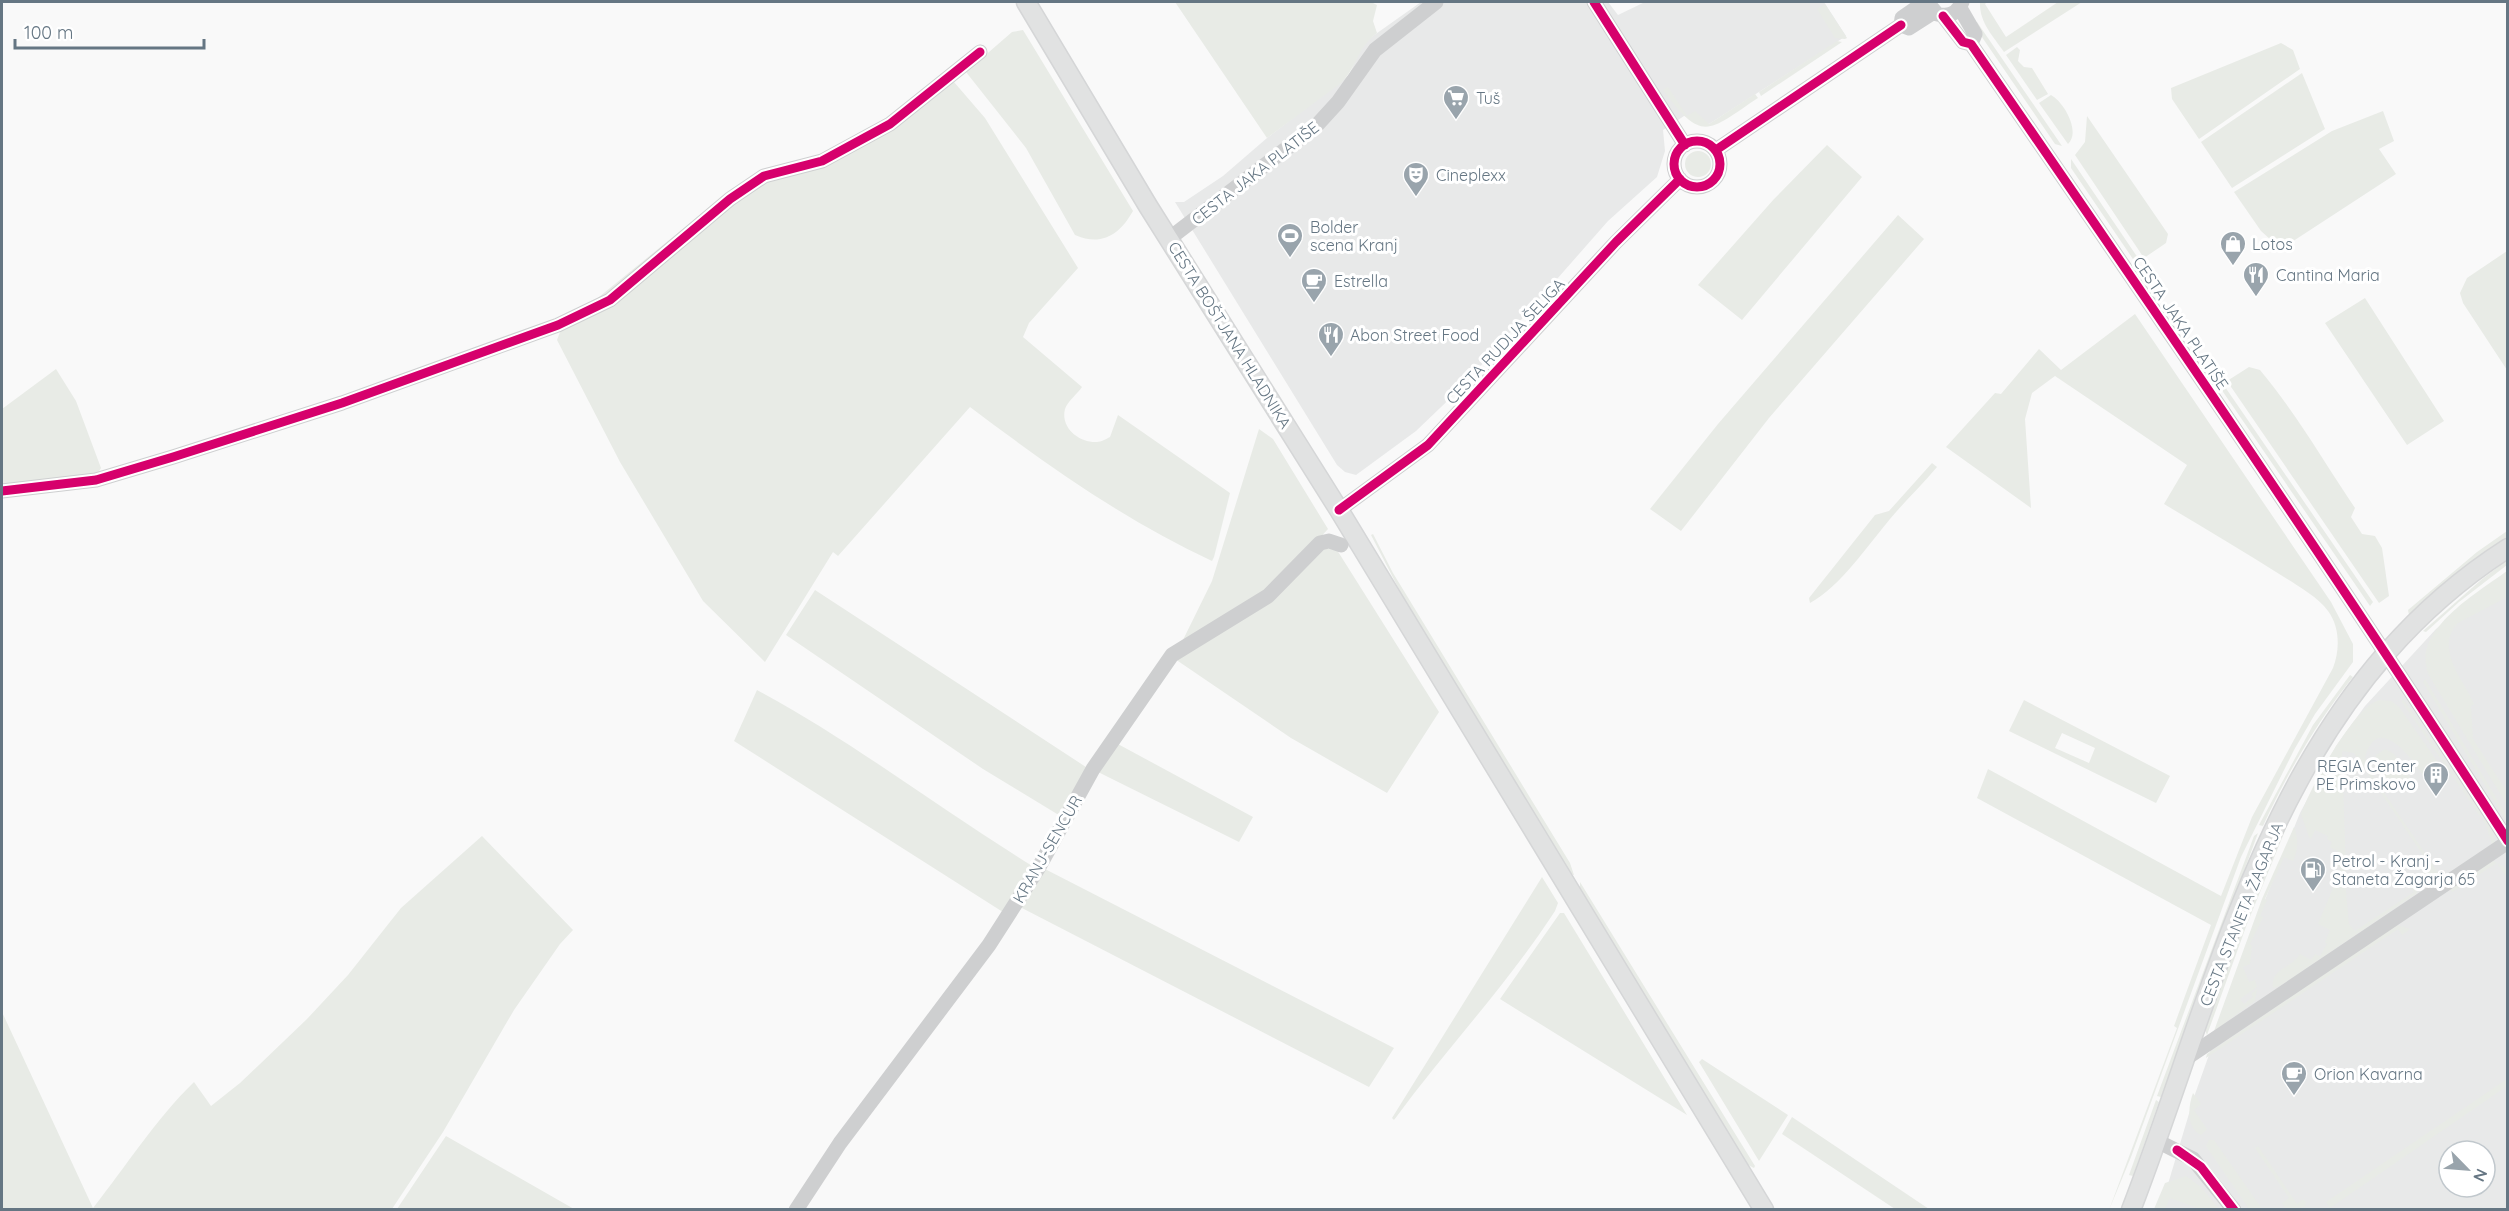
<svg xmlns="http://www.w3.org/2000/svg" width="2509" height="1211" font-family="Quicksand,sans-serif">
<rect width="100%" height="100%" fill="#f9f9f9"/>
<path fill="#e8e9e9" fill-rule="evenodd" d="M1421,2h187l10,13 27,-13h179l22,34 -137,88 -25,-8 -21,14 2,21 -8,26 -49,44 -145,165 -47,45 -60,44 -11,-3 -8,-7 -162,-263h9l39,-26 44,-38 82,-63 14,-32z
M2507,571v638l-350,1 11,-26 26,-87 64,-180 42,-104 36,-67 29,-40 71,-77zM2449,1151h36v36h-36z"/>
<path fill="#e8ebe6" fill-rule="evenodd" d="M1175,2h196l6,3 -4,16 4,12c-21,16 -19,33 -36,50l-74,55z
M1980,2h7l-2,2 21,33 52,-35h24l-78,50c-11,-16 -25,-30 -24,-50z
M1825,4l22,34 -2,1 -10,-1 -18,-29z
M1977,22l85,124 -7,-2 -82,-120z
M1023,30l110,181c-13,23 -31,36 -58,24l-49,-87 -60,-76 46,-40z
M1837,41l5,1 -81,54 -2,-4z
M2281,43l12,7 7,19 -101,70 -27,-40 -1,-11z
M2017,47l3,3 -2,11 6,6 8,1 16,26 -11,6 -31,-45z
M2302,73l23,56 -93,59 -31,-46z
M954,82l31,36 93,150 -49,55 -6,14 59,50c-4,6 -15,15 -17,22 -5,19 15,34 32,33 4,0 9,-3 13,-5l8,-22 112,78 -16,64 -2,4c-88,-41 -165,-96 -242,-154l-132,149 -5,-4 -68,110 -62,-61 -83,-139 -63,-122 5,-13 165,-134 93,-36z
M1668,87l19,29 8,-5 14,13 46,-30 3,4c-50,33 -55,46 -95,-8z
M2051,95c13,7 30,37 17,49l-29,-41z
M2383,111l11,30 -15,8 17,25 -115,75 -20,-18 -27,-39 98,-61z
M2087,116l81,118 -2,9 -22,15 -69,-103 10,-13z
M1827,145l35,32 -120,143 -44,-35 76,-86z
M1685 164a13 13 0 1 1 26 0a13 13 0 1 1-26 0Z
M2071,159l69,102 -5,1 -64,-94z
M1898,215l26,24 -155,179 -88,113 -31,-22 68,-85z
M2507,251v119l-44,-67 -3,-10 7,-15z
M2365,298l79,123 -37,24 -82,-122z
M2135,314l196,288 22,42v18l-38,52 -21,36 -53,107 -110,300 -22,53 68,-182 -3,-2 37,-101 -234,-127 11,-29 233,127 31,-79 81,-149c7,-18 7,-41 -5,-57 -10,-14 -30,-25 -44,-34 -39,-25 -80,-49 -120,-73l23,-39 -132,-89 -23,17 -7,26 6,89 -85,-61 49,-54 6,1 38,-45 22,21z
M2249,367l11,3c36,43 64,92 95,138l-4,9 11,17 13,2 7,12 7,48 -10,7 -152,-222z
M56,369l20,32 25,67 -3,5 -96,15v-79z
M2223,384l150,218 -3,4 -149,-217z
M1259,429l14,10 55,90 -50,54 -97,61 31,-63z
M1932,463l5,4c-15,18 -32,34 -47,52 -21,25 -51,69 -80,84l-1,-5 66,-83 14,-4z
M2507,531v7l-27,18 -71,59 -1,-5 69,-58z
M1373,534l20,39 177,290 4,12 -6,-2 -134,-216 -63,-122z
M1321,548l16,2 102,162 -52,81 -96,-55 -116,-79z
M2507,560v5l-48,37 -33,30 -3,-1 58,-51z
M2507,571v26l-49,26c-24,25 5,56 16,81l-3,2 2,33 34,53v13l-77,-128c-23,-44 47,-84 77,-106z
M815,590l274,179 -27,48 -79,-48 -197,-134z
M2350,675l3,2c-37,46 -65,95 -90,149l-4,-1 54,-100z
M2425,679l82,137v6l-84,-140z
M757,690c97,52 184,120 277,177l-28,47 -272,-173z
M2403,699l90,132 2,12 -3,1 -6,-19 -84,-123z
M2024,700l146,76 -14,27 -147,-72zM2062,733l33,15 -6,15 -34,-15z
M2379,700l12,1 8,6 40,57 -16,11c-12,-17 -45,-63 -58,-18l7,18 69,102 -8,5 -6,-1 -5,-7 9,-7 -77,-114 -12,-2 4,120h-2l5,53 6,7 59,-39 -5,-7 2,-2 6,4v6l-137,93 -7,2c-3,-19 19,-20 27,-34l11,6 4,-6 5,2 7,-12 -2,-2 5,-12 -12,-6 23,-55 -7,-8 5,-9 -9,-5 2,-5 -5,-3 1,-3 -13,-6 -4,9 -2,-2 -8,-23c9,-26 52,-106 78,-114z
M1116,743l137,74 -14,25 -143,-71z
M2385,749l9,5 19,28 -8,5 -7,-9 -8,6 -15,-20 1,-9z
M2289,821l-42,103 -40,111 -2,-5 54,-146z
M2294,827c5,12 4,23 -1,34l-9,-4 -19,42 2,1 -7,16 3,1 -13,27 2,2 -2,18 -7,3 6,15 6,-2 2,7 -17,12 4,5 9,-7 -2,-3 6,-5 -2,12 -41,30 48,-132z
M2258,833l-97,264 -4,-1 97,-260z
M482,836l91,94 -13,14 -46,66 -71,122 -51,77h-390v-197l91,196c34,-43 62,-88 101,-126l17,24 29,-23 67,-64 41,-44 53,-67z
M2492,860l15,9v9l-10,-15 -45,29 -2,-3z
M1043,868l351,180 -25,39 -349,-180z
M1542,877l16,26 -3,8c-48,74 -109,138 -161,209l-2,-2z
M1580,882l175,284 -1,2 -8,-4 -166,-274z
M1560,913h4l123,202 -187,-116z
M2397,925l13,4 -8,6 -4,-6 -192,129 1,-4z
M1702,1059l86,56 -29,46 -60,-99z
M2507,1079v7l-177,122 -4,-6z
M2193,1093l8,11 -7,6 13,19 -6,6c-15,-7 -13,-28 -8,-42z
M2156,1100l3,2 -26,74 -4,-1z
M1792,1117l125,84 12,8h-34l-113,-75z
M446,1136l128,73h-177z
M2209,1140h5l48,69h-13l-43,-63z
M2258,1146l39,58 6,-5 3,3 -1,5 -19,2 -4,-6 7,-5 -34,-50z
M2186,1176l15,11 18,22h-19l-30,-11 -5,11h-11l11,-26z"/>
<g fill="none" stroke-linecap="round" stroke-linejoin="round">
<defs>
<path id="major" d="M1026,2l122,204 191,304 425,700
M2131,1210c93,-241 143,-512 377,-662"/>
</defs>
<use href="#major" stroke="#d5d6d7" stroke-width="21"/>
<path stroke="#cecfd0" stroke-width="15" d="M1594,2l91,143
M1927,2l10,12c12,4 21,-1 25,-12
M1960,8l15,26 -4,10
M1943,16l20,26 8,2c182,264 363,527 537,797
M1901,25l8,3 25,-16
M1674 164a23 23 0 1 1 46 0a23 23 0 1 1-46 0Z
M1716,150l185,-125 1,-7 23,-16
M1170,238l147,-113 21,-23 37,-52 61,-48
M2,491l94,-11 77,-23 169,-54 216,-78 52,-25 120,-101 34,-23 58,-15 68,-37 90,-72
M1339,510l89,-65 188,-203 64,-63
M2185,1059l323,-217
M2157,1141l36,18 41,51
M796,1210l44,-67 149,-198 50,-78 54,-98 79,-114 96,-59 52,-53 9,-2 12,4"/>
<use href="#major" stroke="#e1e2e2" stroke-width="18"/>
<defs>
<path id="cycleway" d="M1594,2l91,143
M1943,16l20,26 8,2c182,264 363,527 537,797
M1674 164a23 23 0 1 1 46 0a23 23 0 1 1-46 0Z
M1716,150l185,-125
M2,491l94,-11 77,-23 169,-54 216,-78 52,-25 120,-101 34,-23 58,-15 68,-37 90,-72
M1339,510l89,-65 188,-203 64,-63
M2177,1150l24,17 33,43"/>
</defs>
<use href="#cycleway" stroke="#fff" stroke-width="13"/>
<use href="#cycleway" stroke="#d6006c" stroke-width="9"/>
</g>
<defs>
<symbol id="supermarket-pin" viewBox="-11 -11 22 30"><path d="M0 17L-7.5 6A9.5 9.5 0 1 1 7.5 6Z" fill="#99a4ac" stroke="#fff"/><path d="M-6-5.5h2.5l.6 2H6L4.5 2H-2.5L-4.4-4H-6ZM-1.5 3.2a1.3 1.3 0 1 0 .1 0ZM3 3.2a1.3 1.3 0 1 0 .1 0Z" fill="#fff"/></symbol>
<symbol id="theatre-pin" viewBox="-11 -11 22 30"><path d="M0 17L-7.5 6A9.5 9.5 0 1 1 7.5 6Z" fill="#99a4ac" stroke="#fff"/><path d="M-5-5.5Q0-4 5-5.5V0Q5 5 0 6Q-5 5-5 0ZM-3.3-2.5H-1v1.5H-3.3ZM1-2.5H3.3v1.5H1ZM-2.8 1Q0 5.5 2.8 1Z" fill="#fff"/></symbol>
<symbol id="stadium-pin" viewBox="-11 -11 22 30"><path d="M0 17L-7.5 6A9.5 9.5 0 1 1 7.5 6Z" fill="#99a4ac" stroke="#fff"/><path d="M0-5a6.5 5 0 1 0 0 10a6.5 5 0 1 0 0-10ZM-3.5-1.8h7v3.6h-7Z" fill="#fff"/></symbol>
<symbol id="shop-pin" viewBox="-11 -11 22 30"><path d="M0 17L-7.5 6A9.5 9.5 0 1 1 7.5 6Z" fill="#99a4ac" stroke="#fff"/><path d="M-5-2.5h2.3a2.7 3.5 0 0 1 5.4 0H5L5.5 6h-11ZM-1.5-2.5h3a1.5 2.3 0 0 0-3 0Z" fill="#fff"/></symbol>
<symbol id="restaurant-pin" viewBox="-11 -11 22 30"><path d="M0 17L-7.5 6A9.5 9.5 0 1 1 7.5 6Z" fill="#99a4ac" stroke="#fff"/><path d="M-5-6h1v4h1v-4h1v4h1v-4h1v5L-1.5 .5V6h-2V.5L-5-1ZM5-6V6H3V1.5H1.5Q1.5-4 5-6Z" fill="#fff"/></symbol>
<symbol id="cafe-pin" viewBox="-11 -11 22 30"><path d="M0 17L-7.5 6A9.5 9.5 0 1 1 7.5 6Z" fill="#99a4ac" stroke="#fff"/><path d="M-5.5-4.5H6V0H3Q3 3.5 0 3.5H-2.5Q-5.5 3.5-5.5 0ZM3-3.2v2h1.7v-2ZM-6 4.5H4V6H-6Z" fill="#fff"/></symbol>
<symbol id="building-pin" viewBox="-11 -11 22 30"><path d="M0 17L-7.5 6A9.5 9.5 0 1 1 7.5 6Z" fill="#99a4ac" stroke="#fff"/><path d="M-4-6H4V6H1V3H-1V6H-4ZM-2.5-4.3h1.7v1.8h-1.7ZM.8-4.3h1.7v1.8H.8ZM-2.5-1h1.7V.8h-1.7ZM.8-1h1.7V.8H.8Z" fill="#fff"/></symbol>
<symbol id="fuel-pin" viewBox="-11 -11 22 30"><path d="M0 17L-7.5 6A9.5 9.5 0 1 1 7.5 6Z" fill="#99a4ac" stroke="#fff"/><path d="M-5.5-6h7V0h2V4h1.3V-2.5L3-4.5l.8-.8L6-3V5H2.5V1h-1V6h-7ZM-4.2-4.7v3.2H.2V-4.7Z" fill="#fff"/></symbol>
</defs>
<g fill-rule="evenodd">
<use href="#supermarket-pin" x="1441" y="83" width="30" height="40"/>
<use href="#theatre-pin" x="1401" y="160" width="30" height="40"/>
<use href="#stadium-pin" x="1275" y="221" width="30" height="40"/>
<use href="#shop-pin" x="2218" y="229" width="30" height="40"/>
<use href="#restaurant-pin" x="2241" y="260" width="30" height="40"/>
<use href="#cafe-pin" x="1299" y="266" width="30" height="40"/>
<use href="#restaurant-pin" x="1316" y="320" width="30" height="40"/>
<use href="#building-pin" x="2421" y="760" width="30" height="40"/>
<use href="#fuel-pin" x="2298" y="855" width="30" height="40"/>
<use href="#cafe-pin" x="2279" y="1059" width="30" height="40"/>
</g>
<g text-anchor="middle" stroke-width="6" stroke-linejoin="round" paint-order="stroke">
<g font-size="16" fill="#657683" stroke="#fff" text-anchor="start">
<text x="1476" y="104">Tuš</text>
<text x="1436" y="181">Cineplexx</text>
<text x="1310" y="233">Bolder<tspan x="1310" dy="18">scena Kranj</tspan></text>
<text x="2252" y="250">Lotos</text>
<text x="2276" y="281">Cantina Maria</text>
<text x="1334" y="287">Estrella</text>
<text x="1350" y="341">Abon Street Food</text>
<text x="2416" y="772" text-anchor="end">REGIA Center<tspan x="2416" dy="18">PE Primskovo</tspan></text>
<text x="2332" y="867">Petrol - Kranj -<tspan x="2332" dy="18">Staneta Žagarja 65</tspan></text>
<text x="2314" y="1080">Orion Kavarna</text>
</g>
<g font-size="16" fill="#657683" stroke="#fff">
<text transform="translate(1255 173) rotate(-38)" y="6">CESTA JAKA PLATIŠE</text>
<text transform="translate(2181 323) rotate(56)" y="6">CESTA JAKA PLATIŠE</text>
<text transform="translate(1230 335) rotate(58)" y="6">CESTA BOŠTJANA HLADNIKA</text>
<text transform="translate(1505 341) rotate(-47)" y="6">CESTA RUDIJA ŠELIGA</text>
<text transform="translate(1047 849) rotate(-60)" y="6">KRANJ-SENCUR</text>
<text transform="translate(2241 914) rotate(-68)" y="6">CESTA STANETA ŽAGARJA</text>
</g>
</g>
<rect width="2509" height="1211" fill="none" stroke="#657683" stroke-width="6"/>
<g transform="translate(2467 1169) rotate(115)"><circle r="28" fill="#ffffff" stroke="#c1c8cd" stroke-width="1.5"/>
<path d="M0-4.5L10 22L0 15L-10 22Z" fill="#99a4ac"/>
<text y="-9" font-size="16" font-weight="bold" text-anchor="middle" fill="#657683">N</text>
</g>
<path d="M15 39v9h189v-9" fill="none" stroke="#657683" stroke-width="3"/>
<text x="24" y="39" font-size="18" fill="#657683" stroke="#ffffff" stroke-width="4.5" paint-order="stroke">100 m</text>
</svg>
